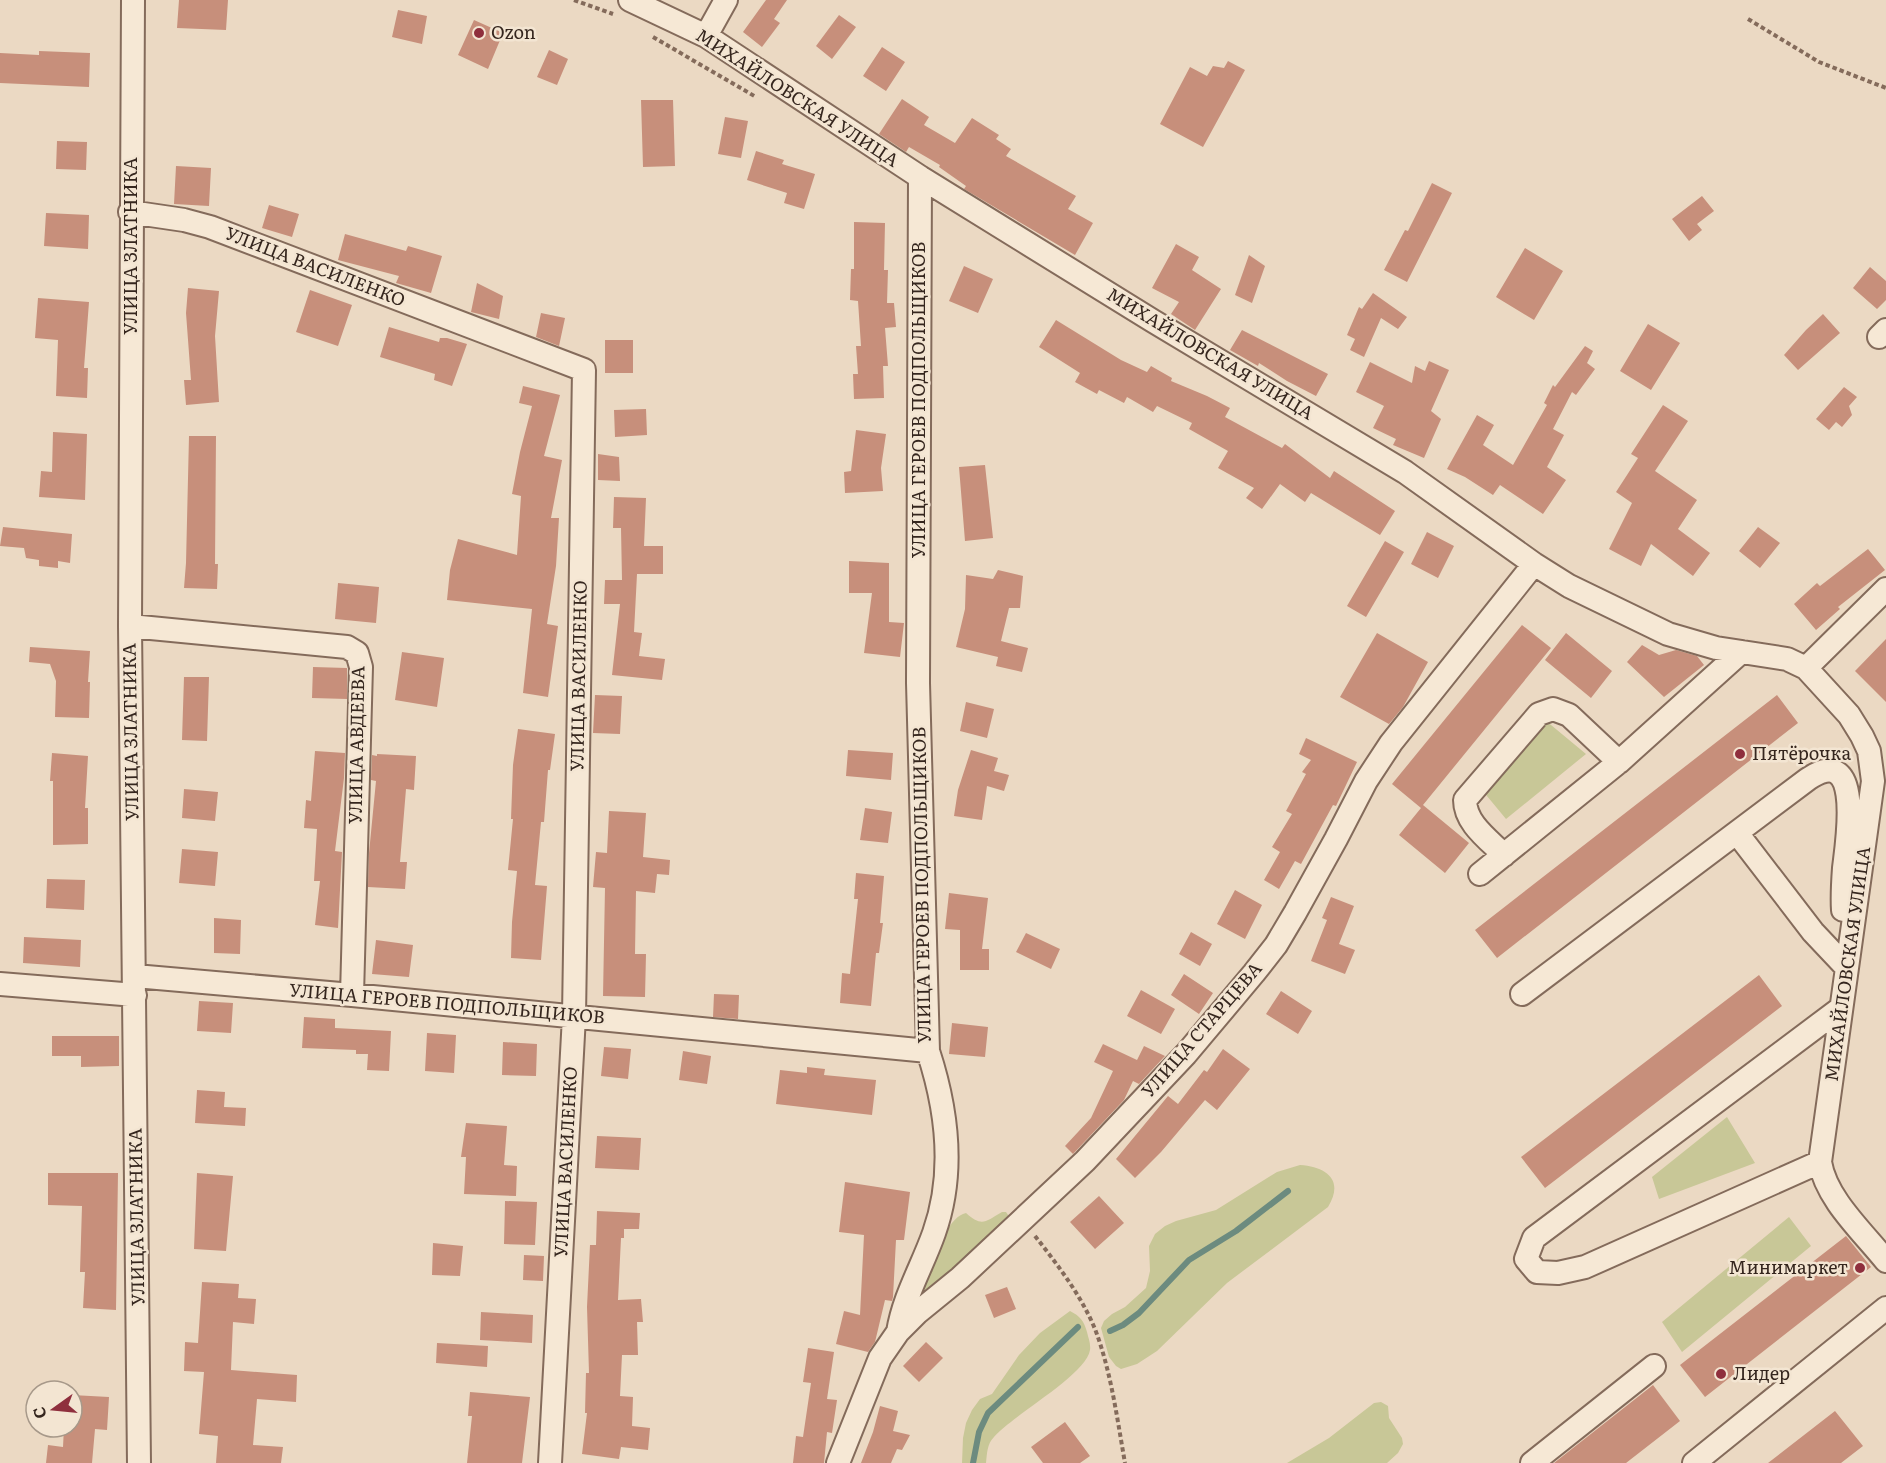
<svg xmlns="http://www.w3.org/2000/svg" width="1886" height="1463" font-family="Literata,serif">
<rect width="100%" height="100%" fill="#ebd9c3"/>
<path fill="#c8c797" d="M1545,720l41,34 -80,65 -24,-29z
M1727,1117l28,46 -96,36 -7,-22z
M1300,1165c28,2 44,16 28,42l-101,76 -70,68 -20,13 -16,5 -5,-3 -7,-9 -8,-29 3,-7 8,-7 13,-7 21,-19 4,-17 -1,-25 6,-12 10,-8 11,-5 40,-11 61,-38z
M1002,1212h4l4,6 -76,76 -16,4c9,-21 25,-80 48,-85 16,14 19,9 36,-1z
M1789,1217l22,29 -129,106 -20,-30z
M1070,1311c10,5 14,10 17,21 1,5 4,12 3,18 -4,25 -77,65 -96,87 -7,7 -7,16 -8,26h-24l1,-25 3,-15 6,-13 8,-11 12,-5 27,-39 21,-22z
M1381,1402l7,4 1,12 13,20 1,6 -5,9 -11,10h-100l42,-25 45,-35z"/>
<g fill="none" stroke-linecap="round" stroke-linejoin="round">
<path stroke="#6c8b7f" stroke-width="6" d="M1110,1331l13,-6 16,-12 50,-53 47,-29 52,-40
M973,1463l6,-31 9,-19 90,-86"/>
</g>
<path fill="#c78f7b" d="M179,0h49l-2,30 -49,-2z
M766,0h21l-13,19 6,4 -18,24 -19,-15z
M398,10l29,6 -5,28 -30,-7z
M839,15l17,12 -24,32 -16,-13z
M474,20l29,13 -15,36 -30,-14z
M882,47l23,15 -19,29 -23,-15z
M549,50l19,9 -11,26 -20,-8z
M39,51l51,2 -1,34 -89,-4v-30l39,2z
M1228,61l17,9 -42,77 -43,-23 30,-57 17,9 6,-10 11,2z
M902,99l27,18 -5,8 31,18 17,-25 27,17 -3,4 15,10 -5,7 70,40 -8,13 25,14 -18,32 -111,-66 2,-3 -27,-19 1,-2 -31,-18 -3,5 -27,-18z
M641,100h32l2,66 -32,1z
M725,117l23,4 -7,37 -23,-4z
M57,141l30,1 -1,28 -30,-1z
M756,151l28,9 -2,4 33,10 -11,35 -20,-6 3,-10 -40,-13z
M176,166l35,2 -2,38 -35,-2z
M1432,183l20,10 -45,89 -23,-12 21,-40 3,1z
M1702,196l12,15 -17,13 5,6 -13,11 -17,-22z
M269,205l30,9 -7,23 -30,-9z
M46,213l43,2 -1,34 -44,-3z
M854,222l31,1 -1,47h4l-1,33h7l2,24 -11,1 3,38h-5l1,32 -30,1 -1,-25h5l-2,-28h5l-3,-45 -8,-1 1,-31h3z
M345,234l61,17 2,-5 34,10 -11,37 -35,-10 3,-7 -61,-16z
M1176,244l23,13 -7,13 29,19 -26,41 -24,-16 8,-12 -27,-14z
M1525,248l38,23 -29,49 -38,-23z
M1249,255l16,11 -13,37 -17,-8z
M964,266l29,13 -15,34 -29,-12z
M1870,267l16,14v19l-9,9 -24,-21z
M477,283l26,13 -4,23 -28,-7z
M188,288l31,3 -4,45 4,66 -33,3 -2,-25h7l-5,-67z
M310,290l42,15 -14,41 -42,-14z
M1373,293l34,24 -9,12 -17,-11 -17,39 -14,-7 5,-11 -8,-4 12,-28 3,2z
M38,298l51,4 -5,66h4l-1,30 -31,-2 2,-56 -23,-2z
M541,313l24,5 -6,28 -23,-9z
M1823,314l17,19 -42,37 -14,-15 22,-25z
M1056,320l65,40 26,12 4,-6 21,12 -1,3 36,15 23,12 -5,9 57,31 3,-4 45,34 4,-7 61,40 -15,24 -69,-42 -6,9 -25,-18 -18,25 -16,-11 8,-10 -36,-20 10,-17 -39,-22 3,-6 -35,-17 -4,6 -26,-15 -3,6 -25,-13 -2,4 -22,-12 5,-9 -41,-26z
M1648,324l32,19 -29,47 -31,-19z
M389,327l50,15 1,-4h7l20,6 -15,42 -18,-6 1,-6 -55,-17z
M1242,330l86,44 -12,22 -29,-15 -28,-18 -1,3 -28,-16z
M605,340h28v33h-28z
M1585,346l8,5 -6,12 8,6 -19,26 -4,-3 -19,37 11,6 -17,32 19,13 -23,34 -43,-29 -7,10 -28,-18 -18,-8 30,-54 17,10 -11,20 30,20 34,-60 -3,-2 9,-18 2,2z
M1429,361l20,9 -18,41 10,8 -17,39 -31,-13 3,-6 -23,-11 11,-22 -28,-14 14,-30 42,21 3,-17 10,5z
M523,386l37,9 -16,61 18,4 -11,58h8l-3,48 -9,58 11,2 -10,71 -25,-4 9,-84 -85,-9 3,-30 8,-31 59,16 4,-59 -9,-2 8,-42 12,-46 -13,-3z
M1844,387l13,10 -8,9 3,9 -10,12 -6,-5 -7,8 -13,-11z
M1663,405l25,16 -33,50 42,29 -19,29 32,24 -17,23 -42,-32 -10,22 -32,-17 23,-46 -16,-11 22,-34 -7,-4z
M646,409l1,26 -32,2 -1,-27z
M856,430l30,4 -5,34 2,23 -38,2 -1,-21 7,-1z
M53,432l34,2 -2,66 -46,-3 2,-26 11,1z
M189,436h27l-1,128h3l-1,25 -33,-1 2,-25z
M598,454l21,3 1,24 -22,-1z
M985,465l8,73 -28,3 -6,-74z
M614,497l32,1 -2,48h19v28h-26l-3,58 8,1 -3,23 26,3 -3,21 -50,-5 8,-71h-16l1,-24h17l-1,-52h-8z
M3,527l69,7 -2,29 -12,-2v7l-19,-2v-6l-13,-2 -2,-10 -24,-2z
M1758,527l22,16 -20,25 -21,-17z
M1427,532l27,14 -16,32 -27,-14z
M1385,541l19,11 -38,65 -19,-11z
M1868,549l17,21 -47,37 2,2 -24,21 -22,-26 23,-21 3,3z
M849,561l40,2v59l15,1 -4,34 -36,-4 8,-60h-23z
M998,570l25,6 -3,32h-11l-8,33 27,7 -6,24 -26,-6 2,-9 -42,-10 9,-38 1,-34 27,4z
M338,583l41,4 -3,36 -41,-4z
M1522,625l29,23 -128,157 46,38 -24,30 -46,-38 22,-27 -29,-24z
M1377,633l51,29 -25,45 -14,17 -49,-27z
M1566,633l46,38 -21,27 -46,-38z
M1886,639v63l-31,-31z
M1642,645l17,10 17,-5 21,6 7,9 -40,32 -37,-35z
M30,647l60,4 -2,31h2l-1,36 -34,-1 1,-36 -6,-17 -21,-2z
M402,652l42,6 -7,49 -42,-7z
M313,667l34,1v31l-35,-1z
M184,677h25l-2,64 -25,-1z
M595,695l27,1 -2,38 -27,-1z
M1777,695l21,28 -301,235 -22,-28z
M966,702l28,7 -7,29 -27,-7z
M518,729l37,5 -5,36h-2l-4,52h-3l-6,63 12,1 -6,74 -30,-2 1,-36 5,-51 -9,-1 5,-51h-2l2,-54z
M1306,738l51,24 -21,44 -3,-1 -32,59 -6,-3 -16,28 -15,-9 16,-28 -8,-5 20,-33 -6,-3 20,-37 -4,-2 9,-12 -12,-6z
M848,750l45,3 -2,27 -45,-4z
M971,750l27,8 -4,13 15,4 -5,16 -17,-5 -5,34 -28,-4 4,-26z
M315,751l30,2 -1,25 -9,73 7,1 -4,76 -23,-3 5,-44h-6l3,-52 -13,-1 2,-28 5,1z
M52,753l36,3 -3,52h3v36l-35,1v-64h-3z
M377,754l39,2 -2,34 -8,-1 -6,73h7l-2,27 -37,-2 1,-34 7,-72 -5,-1 1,-25 5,1z
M184,789l34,3 -3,29 -33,-3z
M865,808l27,4 -4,31 -28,-3z
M609,811l37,2 -3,44 27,3 -1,15 -12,-1 -2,19 -19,-2 -1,63h11l-1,43 -42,-1 2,-108 -12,-1 3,-35 11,1z
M182,849l36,3 -3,34 -36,-3z
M856,873l28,3 -4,47h3l-4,30h-3l-5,53 -31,-3 2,-30 8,1 8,-75h-4z
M47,879l38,1 -1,30 -38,-2z
M1235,890l27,15 -17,34 -28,-15z
M949,893l39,5 -6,51h7v21h-29v-40l-15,-1z
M1331,897l23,9 -15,38 16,6 -10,24 -34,-13 16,-41 -5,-2z
M214,918l27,2 -1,34 -26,-1z
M1191,932l21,12 -12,22 -21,-12z
M1026,933l34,16 -9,20 -35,-17z
M24,937l57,3 -1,27 -57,-4z
M376,940l37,5 -4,32 -37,-3z
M1184,974l29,19 -14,21 -28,-19z
M1759,975l23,31 -237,182 -24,-31z
M1141,990l34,19 -14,25 -34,-18z
M1281,991l31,20 -14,23 -32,-20z
M714,994l25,1 -1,24 -25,-2z
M199,1001l34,2 -2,30 -34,-2z
M304,1017l31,2v9l56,3 -2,40 -22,-1 1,-16h-12v-4l-54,-2z
M952,1023l36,4 -3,30 -36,-3z
M427,1033l29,2 -2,38 -29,-2z
M52,1036h67v30l-38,1v-11h-29z
M503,1042l34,2 -1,32 -34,-1z
M1103,1044l34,16 7,-14 21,10 -26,28 -6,-3 -9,19 -51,54 -8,-8 26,-28 22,-47 -19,-9z
M604,1047l27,2 -3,30 -27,-3z
M1223,1049l27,20 -33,41 -12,-10 -44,52 -26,26 -19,-19 52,-63 10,8 26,-34 3,2z
M683,1051l28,5 -4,28 -28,-4z
M807,1067l18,2 -1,6 52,5 -4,35 -96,-11 4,-34 27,3z
M197,1090l28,2 -1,15 22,1 -1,18 -50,-3z
M466,1123l41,3 -3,39 13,1 -1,30 -52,-2 2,-37h-5z
M597,1136l44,2 -2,32 -44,-2z
M48,1173h70l-2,137 -33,-2 2,-36h-5l2,-66 -34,-1z
M197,1173l36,3 -7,75 -32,-2z
M845,1182l65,10 -6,48h-8l-3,57 -1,4 -7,-1 -10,42 -7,10 -32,-8 8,-33 16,4 4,-80 -25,-3z
M1099,1196l25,27 -29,26 -25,-27z
M505,1201l32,1 -2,43 -31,-1z
M597,1211l43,2 -1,16h-15v9h-3l-3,62 23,-1 2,23h-6l1,33h-16l-2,41 13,1 -1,29 18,2 -2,22 -27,-3 -2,12 -37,-5 5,-41h-2l1,-40h3l-2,-66 3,-62h6z
M1846,1236l25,31 -166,130 -25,-32z
M433,1243l30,3 -3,30 -28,-1z
M524,1255l20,1 -1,25 -20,-1z
M202,1282l37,2 -1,14 18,1 -2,25 -21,-2 -2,48 66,5 -1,27 -39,-3 -4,46 30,2 -2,16h-65l2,-27 -19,-2 5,-62 -20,-1 1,-29 13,1z
M1007,1287l9,22 -22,9 -9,-23z
M481,1312l52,3 -1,28 -52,-3z
M926,1342l17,16 -24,24 -16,-16z
M437,1343l51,3 -1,21 -51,-4z
M808,1348l26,4 -7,47 10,1 -5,33 -5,-1 -3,31h-31l3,-27 7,1 8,-54 -8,-1z
M1653,1385l27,36 -54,42h-72z
M470,1392l60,5 -8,66h-55l5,-47h-4z
M72,1395l37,2 -2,33 -12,-1 -3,34h-46l2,-18 15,2 1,-20h8z
M880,1406l18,5 -5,20 17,4 -8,15 -5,-1 -6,14h-30l12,-31z
M1835,1411l28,35 -22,17h-73z
M1065,1422l25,34 -10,7h-37l-12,-16z"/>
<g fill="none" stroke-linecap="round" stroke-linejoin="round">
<defs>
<path id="minor" d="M133,0l-3,626 9,837
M630,0l76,36 214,141 233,144 252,151 129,92 35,22 99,48 48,14 71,11 19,9 43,47 13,21 7,15 4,30 -53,381c6,37 43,70 66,99
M706,36l20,-36
M130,212l54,8 26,7 374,143 -10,646 -24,447
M1879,337l7,-7
M130,626l217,21 10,6 4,14 -9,328
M1806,668l80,-79
M1737,833l76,99 34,36
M1504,855c-16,-16 -39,-32 -39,-55l74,-86 14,-5 16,6 50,47
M1480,874l139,-112 122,-110
M135,976l217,19 576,56
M0,984l135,11
M1522,994l286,-215c56,-38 39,63 36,89 -1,14 -2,28 -1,42
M1820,1162l-235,105 -27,6 -21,-1 -11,-13 8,-21 307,-230
M898,1332c6,-36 24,-65 36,-99 21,-59 13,-124 -6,-182l-10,-368 2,-506
M838,1463l42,-105 18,-26 19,-19 43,-35 125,-117 101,-107 68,-81 22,-28 19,-32 41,-74 30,-58 25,-38 143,-179
M1532,1463l122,-97
M1694,1463l192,-155"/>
</defs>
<use href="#minor" stroke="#846b5b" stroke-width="26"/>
<path stroke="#846b5b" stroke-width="4" stroke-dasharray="4.5 3" stroke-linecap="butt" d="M574,0l39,14
M1748,19l71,43 67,26
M653,37l103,60
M1035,1236c22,28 46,59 60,93 16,42 22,89 30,134"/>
<use href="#minor" stroke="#f6e8d5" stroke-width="22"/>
</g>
<g fill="#8f2f3d" stroke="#f3e5d2" stroke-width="2">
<circle cx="479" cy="33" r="6"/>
<circle cx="1740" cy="754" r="6"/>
<circle cx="1860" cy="1268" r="6"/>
<circle cx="1721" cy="1374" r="6"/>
</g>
<g text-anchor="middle" stroke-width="5" stroke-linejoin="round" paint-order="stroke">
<g font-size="18" fill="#35261e" stroke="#f3e5d2" text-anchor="start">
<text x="491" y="39">Ozon</text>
<text x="1752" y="760">Пятёрочка</text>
<text x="1848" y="1274" text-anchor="end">Минимаркет</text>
<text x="1733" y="1380">Лидер</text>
</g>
<g font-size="18" fill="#35261e" stroke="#f3e5d2">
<text transform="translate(797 98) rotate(33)" y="6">МИХАЙЛОВСКАЯ УЛИЦА</text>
<text transform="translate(131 246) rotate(-90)" y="6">УЛИЦА ЗЛАТНИКА</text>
<text transform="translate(315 267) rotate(21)" y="6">УЛИЦА ВАСИЛЕНКО</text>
<text transform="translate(1210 354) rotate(31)" y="6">МИХАЙЛОВСКАЯ УЛИЦА</text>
<text transform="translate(919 400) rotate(-90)" y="6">УЛИЦА ГЕРОЕВ ПОДПОЛЬЩИКОВ</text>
<text transform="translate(579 676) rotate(-89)" y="6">УЛИЦА ВАСИЛЕНКО</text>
<text transform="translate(131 732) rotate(-91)" y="6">УЛИЦА ЗЛАТНИКА</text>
<text transform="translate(357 745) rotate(-89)" y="6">УЛИЦА АВДЕЕВА</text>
<text transform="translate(922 885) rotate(-91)" y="6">УЛИЦА ГЕРОЕВ ПОДПОЛЬЩИКОВ</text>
<text transform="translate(1848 964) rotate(-82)" y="6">МИХАЙЛОВСКАЯ УЛИЦА</text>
<text transform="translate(447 1004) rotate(5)" y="6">УЛИЦА ГЕРОЕВ ПОДПОЛЬЩИКОВ</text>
<text transform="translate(1202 1030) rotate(-49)" y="6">УЛИЦА СТАРЦЕВА</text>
<text transform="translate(566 1162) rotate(-87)" y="6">УЛИЦА ВАСИЛЕНКО</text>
<text transform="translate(137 1217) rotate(-91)" y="6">УЛИЦА ЗЛАТНИКА</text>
</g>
</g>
<g transform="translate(54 1409) rotate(255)"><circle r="28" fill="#f3e5d2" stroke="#a7998a" stroke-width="1.5"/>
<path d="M0-4.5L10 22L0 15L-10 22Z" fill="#8f2f3d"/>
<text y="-9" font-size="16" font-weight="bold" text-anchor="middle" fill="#35261e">С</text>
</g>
</svg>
